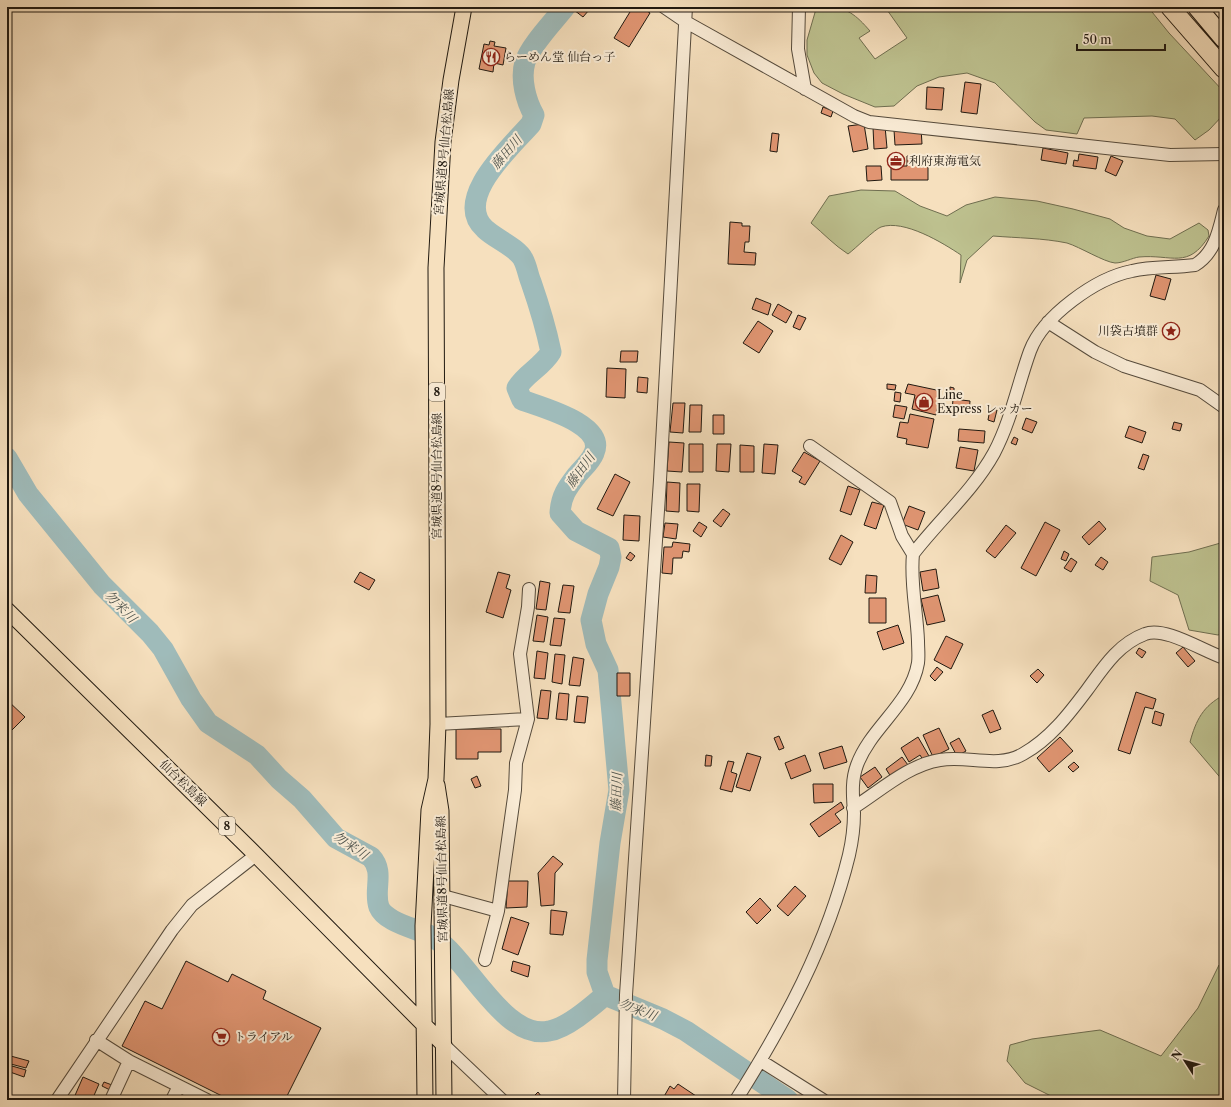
<svg xmlns="http://www.w3.org/2000/svg" width="1231" height="1107" font-family="'Libre Caslon Text','Noto Serif JP',serif">
<rect width="100%" height="100%" fill="#f6e0be"/>
<filter id="stains"><feTurbulence type="fractalNoise" baseFrequency=".005" numOctaves="4"/><feColorMatrix values="0 0 0 0 .2 0 0 0 0 .09 0 0 0 0 .02 0 0 0 .5 -.17"/></filter>
<radialGradient id="worn" r=".72"><stop offset=".6" stop-color="#630" stop-opacity="0"/><stop offset="1" stop-color="#630" stop-opacity=".3"/></radialGradient>
<path fill="#bec290" stroke="#6f6e50" d="M826,7c21,0 30,8 44,24l-11,7 16,21 32,-21 -22,-31h263l21,26 55,59v22l-15,16 -14,10 -20,-21 -23,-3 -68,2 -7,16 -31,-4 -11,-8 -40,-39 -28,-10 -28,4 -22,9 -23,20 -19,1 -32,-13 -21,-11 -8,-10 -7,-18v-15l9,-31z
M861,190l34,1 25,15 27,10 19,-11 29,-8 42,4 36,8 37,10 14,9 23,8 23,3 29,-16 9,7 1,6c-21,34 -37,18 -70,21 -7,1 -16,6 -24,6 -11,-1 -35,-16 -48,-20 -24,-5 -50,-5 -74,-7l-26,24 -7,23 1,-28c-18,-12 -57,-36 -80,-28 -6,2 -26,22 -33,27 -14,-9 -24,-20 -37,-31l18,-27z
M1224,542v91l-6,2 -29,-5 -11,-35 -28,-14 2,-24 37,-5z
M1224,695v87l-34,-40c6,-22 13,-36 34,-47z
M1219,965h5v135h-165l-34,-17 -18,-22 3,-16 22,-6 68,-9 61,26 37,-48z"/>
<g fill="none" stroke-linecap="round" stroke-linejoin="round">
<path stroke="#9fbbba" stroke-width="21" d="M565,7c-11,14 -35,39 -40,55 -5,17 1,39 9,53l-3,9c-20,23 -79,75 -46,105 9,9 33,19 38,30 4,7 5,16 8,23 8,23 15,46 20,70 -9,15 -26,22 -34,36l5,12c18,7 85,24 72,53 -3,8 -11,15 -17,22 -10,13 -16,21 -17,38l16,18 33,17 2,9 -2,10 -11,27 -7,26 5,24 12,26 11,120 -9,53 -13,117v12l8,23
M7,458l21,36 74,91 48,48 13,16 28,50 17,24 49,32 22,24 23,20 34,39 35,19c14,15 2,33 8,50 7,17 43,22 57,32 33,22 69,102 113,92 18,-3 42,-24 56,-36
M605,995l58,24 23,12 102,69"/>
</g>
<path fill="#e09572" stroke="#201910" d="M577,7h8l4,3 -6,7 -9,-7z
M633,7h8l9,6 -21,34 -15,-9z
M490,41l5,1 -1,4 12,2 -3,17 -9,-2 -1,9 -14,-3 5,-25 5,1z
M965,82l16,2 -4,30 -16,-2z
M927,87l17,1 -2,22 -16,-1z
M823,107l10,4 -2,6 -10,-4z
M864,124l4,25 -15,3 -5,-26z
M885,126l2,22 -13,1 -1,-22z
M921,128l1,16 -27,1 -1,-15z
M772,133l7,1 -2,18 -7,-1z
M1043,148l25,5 -2,11 -25,-4z
M1079,154l19,3 -2,12 -23,-3 1,-6 4,1z
M907,156h21v24h-37v-14h16z
M1111,156l12,5 -7,15 -11,-5z
M866,166h15l1,14 -15,1z
M730,222l12,1v3h8l-1,16h-4l-1,10 12,1 -1,12 -27,-1z
M1156,275l15,4 -6,21 -15,-4z
M756,298l15,6 -3,11 -16,-6z
M778,304l14,8 -6,11 -14,-8z
M798,315l8,3 -6,12 -7,-3z
M758,321l15,10 -14,22 -16,-10z
M621,351h17l-1,11h-17z
M607,368l19,1 -1,29 -19,-1z
M638,377l10,1 -1,15 -10,-1z
M887,384l9,1 -1,5 -8,-1z
M908,384l33,7 -5,24 -24,-6 3,-14 -10,-2z
M950,387l4,1v7h-4z
M895,392l6,1 -1,9 -6,-1z
M953,399l17,2 -1,13 -17,-2z
M673,403h12l-2,30 -13,-1z
M690,405h12l-1,27h-12z
M895,405l12,2 -3,12 -11,-2z
M990,409l7,1 -3,12 -6,-2z
M910,414l24,5 -6,29 -22,-4 1,-5 -10,-2 3,-15 8,1z
M713,415h11v19h-11z
M1026,418l11,4 -5,11 -10,-4z
M1174,422l8,2 -2,7 -8,-2z
M1129,426l17,6 -4,11 -17,-6z
M959,429l26,2 -1,12 -26,-2z
M1014,437l4,2 -2,6 -5,-2z
M669,442l15,1 -2,29 -15,-1z
M689,444h14v28h-14z
M717,444h14l-2,28 -13,-1z
M764,444l14,1 -3,29 -13,-1z
M740,445l14,1v26h-14z
M960,447l18,3 -4,21 -18,-3z
M804,452l16,9 -15,24 -6,-3 3,-5 -10,-6z
M1143,454l6,2 -5,14 -6,-2z
M615,474l15,8 -17,34 -16,-7z
M667,482l13,1 -1,29 -13,-1z
M687,484h13l-1,28 -12,-1z
M848,486l12,4 -9,25 -11,-4z
M872,502l12,3 -8,24 -12,-4z
M909,506l16,6 -7,18 -16,-6z
M723,509l7,5 -9,13 -8,-6z
M624,515l16,1 -1,25 -16,-1z
M1099,521l7,8 -17,16 -7,-8z
M699,522l8,5 -6,10 -8,-6z
M1045,522l15,8 -24,46 -15,-8z
M665,523l13,1 -2,15 -13,-2z
M1006,525l10,8 -21,25 -9,-7z
M841,535l12,7 -12,23 -12,-6z
M673,542l17,2 -1,8 -6,-1 -1,7h-9l-1,16 -10,-1 2,-26h8z
M1064,551l5,3 -3,7 -5,-2z
M630,552l5,4 -4,5 -5,-3z
M1101,557l7,5 -5,8 -8,-5z
M1071,558l6,4 -6,10 -7,-4z
M936,569l3,19 -16,3 -3,-19z
M360,572l15,8 -6,10 -15,-8z
M498,572l12,3 -4,13 5,2 -8,28 -17,-6z
M866,575l11,1 -1,17h-11z
M540,581l10,2 -4,27 -10,-1z
M563,585l11,1 -4,27 -12,-1z
M938,595l7,26 -18,4 -6,-26z
M869,598h17v25h-17z
M537,615l11,2 -4,25 -11,-1z
M554,618l11,1 -4,27 -11,-1z
M898,625l6,18 -21,7 -6,-18z
M946,636l17,8 -12,25 -17,-9z
M1183,647l12,14 -7,6 -12,-14z
M1139,648l7,4 -4,6 -6,-5z
M537,651l11,2 -3,26 -11,-1z
M555,654l10,1 -3,29 -10,-2z
M573,657l11,2 -4,27 -11,-1z
M937,667l6,5 -8,9 -5,-5z
M1038,669l6,6 -7,8 -7,-7z
M617,673h13v23h-13z
M541,690l10,1 -3,28 -11,-1z
M1136,692l20,7 -3,10 -8,-2 -15,47 -12,-4z
M559,693l10,1 -2,26 -11,-1z
M577,696l11,1 -3,26 -11,-1z
M7,700l18,17 -18,18z
M993,710l8,19 -11,4 -8,-18z
M1155,711l9,3 -3,12 -9,-3z
M939,728l10,21 -16,8 -10,-22z
M456,729h45v23h-23v7h-22z
M779,736l5,12 -5,2 -5,-12z
M918,737l11,19 -6,4 -3,-5 -11,7 -8,-14z
M1060,737l13,14 -24,21 -12,-14z
M959,738l7,13 -9,5 -7,-13z
M842,746l5,16 -23,7 -5,-16z
M747,753l14,4 -11,34 -14,-4z
M706,755l6,1 -1,10h-6z
M805,755l6,16 -20,8 -6,-16z
M902,757l6,8 -17,12 -5,-8z
M728,761l6,1 -3,10 6,2 -5,18 -12,-3z
M1074,762l5,5 -6,5 -5,-5z
M875,767l7,10 -14,11 -8,-11z
M477,776l4,10 -6,2 -4,-9z
M813,784h20v18l-19,1z
M841,802l3,6 -9,6 6,8 -22,15 -9,-13z
M553,856l10,8 -8,9 -1,32 -13,1 -3,-33z
M508,881h20l-1,26 -21,1z
M795,886l11,10 -18,20 -11,-10z
M760,898l11,12 -14,14 -11,-12z
M551,910l16,2 -4,23 -13,-1z
M511,917l18,6 -11,32 -16,-6z
M186,961l42,21 4,-8 34,17 -3,8 58,29 -36,72h-55l-108,-54 23,-45 17,8z
M513,961l17,5 -2,11 -17,-6z
M7,1055l22,6 -3,7 -19,-5z
M12,1066l14,4 -2,7 -14,-5z
M83,1077l16,7 -7,16h-19z
M104,1082l8,3 -2,5 -8,-4z
M678,1084l24,16h-40l8,-14 4,3z
M538,1092l6,8h-5l-4,-5z"/>
<g fill="none" stroke-linecap="round" stroke-linejoin="round">
<defs>
<path id="minor" d="M664,7l22,15 168,94 15,6 301,33 54,-1
M799,7l-1,42 7,40
M1048,322l47,30 29,14 76,24 24,17
M810,446l80,56 12,34 11,18
M438,724l90,-5
M853,808c27,-17 55,-43 87,-48 28,-5 57,9 83,-6 27,-15 46,-40 64,-64 16,-22 31,-46 58,-56 20,-8 58,17 79,24
M443,896l55,15
M485,960l13,-49 17,-121 1,-27 12,-44 -8,-65 8,-47 1,-18
M96,1040l33,21 78,39
M444,1045l58,55
M761,1061l62,39
M57,1100l115,-170 20,-25 64,-50
M111,1100l18,-39
M172,1100l7,-14
M624,1100l2,-105 34,-515 26,-473
M736,1100c49,-78 91,-155 113,-245 3,-13 5,-29 5,-42 -1,-16 -3,-32 3,-48 14,-38 54,-61 61,-102 1,-7 0,-15 0,-22 -1,-29 -8,-58 -5,-87 26,-34 60,-63 81,-101 17,-32 24,-69 36,-102 13,-35 66,-73 102,-80 20,-5 42,-3 63,-6 20,-12 24,-35 29,-55"/>
<path id="major" d="M7,610l249,245 188,190
M437,785l4,26 3,289
M425,1100l-2,-174 6,-116 7,-31 2,-55 -2,-456 7,-126 8,-62 13,-73"/>
<path id="highway" d="M1170,7l54,62
M1197,7l27,32"/>
</defs>
<use href="#minor" stroke="#564b3c" stroke-width="14"/>
<use href="#major" stroke="#201910" stroke-width="17"/>
<use href="#highway" stroke="#201910" stroke-width="20"/>
<use href="#minor" stroke="#f9ebd5" stroke-width="12"/>
<use href="#major" stroke="#f6e0be" stroke-width="15"/>
<use href="#highway" stroke="#f6e0be" stroke-width="18"/>
</g>
<defs>
<symbol id="restaurant-ring" viewBox="-11 -11 22 22"><circle r="9.5" fill="#f9ebd5" stroke="#8f2418" stroke-width="1.5"/><path d="M-5-6h1v4h1v-4h1v4h1v-4h1v5L-1.5 .5V6h-2V.5L-5-1ZM5-6V6H3V1.5H1.5Q1.5-4 5-6Z" fill="#8f2418"/></symbol>
<symbol id="office-ring" viewBox="-11 -11 22 22"><circle r="9.5" fill="#f9ebd5" stroke="#8f2418" stroke-width="1.5"/><path d="M-6-3h4V-5.5h4V-3h4V5H-6ZM-1-4.5V-3h2v-1.5ZM-6 0V1H6V0Z" fill="#8f2418"/></symbol>
<symbol id="sight-ring" viewBox="-11 -11 22 22"><circle r="9.5" fill="#f9ebd5" stroke="#8f2418" stroke-width="1.5"/><path d="M0-6L1.8-2.2L6-1.7L2.9 1.2L3.7 5.4L0 3.3L-3.7 5.4L-2.9 1.2L-6-1.7L-1.8-2.2Z" fill="#8f2418"/></symbol>
<symbol id="shop-ring" viewBox="-11 -11 22 22"><circle r="9.5" fill="#f9ebd5" stroke="#8f2418" stroke-width="1.5"/><path d="M-5-2.5h2.3a2.7 3.5 0 0 1 5.4 0H5L5.5 6h-11ZM-1.5-2.5h3a1.5 2.3 0 0 0-3 0Z" fill="#8f2418"/></symbol>
<symbol id="supermarket-ring" viewBox="-11 -11 22 22"><circle r="9.5" fill="#f9ebd5" stroke="#8f2418" stroke-width="1.5"/><path d="M-6-5.5h2.5l.6 2H6L4.5 2H-2.5L-4.4-4H-6ZM-1.5 3.2a1.3 1.3 0 1 0 .1 0ZM3 3.2a1.3 1.3 0 1 0 .1 0Z" fill="#8f2418"/></symbol>
</defs>
<g fill-rule="evenodd">
<use href="#restaurant-ring" x="481" y="47" width="20" height="20"/>
<use href="#office-ring" x="886" y="151" width="20" height="20"/>
<use href="#sight-ring" x="1161" y="321" width="20" height="20"/>
<use href="#shop-ring" x="914" y="392" width="20" height="20"/>
<use href="#supermarket-ring" x="211" y="1027" width="20" height="20"/>
</g>
<g text-anchor="middle" stroke-width="4" stroke-linejoin="round" paint-order="stroke">
<g fill="#f9ebd5" stroke="#61584b" stroke-width="1">
<rect x="429" y="383" width="16" height="18" rx="3"/>
<rect x="219" y="817" width="16" height="18" rx="3"/>
</g>
<g font-size="11" font-weight="bold" fill="#201910">
<text x="437" y="396">8</text>
<text x="227" y="830">8</text>
</g>
<g font-size="12" fill="#201910" stroke="#f9ebd5" text-anchor="start">
<text x="504" y="61">らーめん堂 仙台っ子</text>
<text x="909" y="165">利府東海電気</text>
<text x="1158" y="335" text-anchor="end">川袋古墳群</text>
<text x="937" y="399">Line<tspan x="937" dy="14">Express レッカー</tspan></text>
<text x="234" y="1041">トライアル</text>
</g>
<g font-size="12" fill="#201910" stroke="#f9ebd5">
<text transform="translate(444 152) rotate(-85)" y="4">宮城県道8号仙台松島線</text>
<text transform="translate(437 476) rotate(-90)" y="4">宮城県道8号仙台松島線</text>
<text transform="translate(183 783) rotate(44)" y="4">仙台松島線</text>
<text transform="translate(442 879) rotate(-91)" y="4">宮城県道8号仙台松島線</text>
</g>
<g font-size="13" font-style="italic" fill="#4c524c" stroke="#f9ebd5">
<text transform="translate(506 152) rotate(-49)" y="5">藤田川</text>
<text transform="translate(580 470) rotate(-54)" y="5">藤田川</text>
<text transform="translate(121 606) rotate(46)" y="5">勿来川</text>
<text transform="translate(616 792) rotate(-88)" y="5">藤田川</text>
<text transform="translate(351 845) rotate(34)" y="5">勿来川</text>
<text transform="translate(638 1009) rotate(22)" y="5">勿来川</text>
</g>
</g>
<rect width="1231" height="1107" fill="none" stroke="#f6e0be" stroke-width="24"/>
<rect x="8" y="8" width="1215" height="1091" fill="none" stroke="#201910" stroke-width="2"/>
<rect x="12" y="12" width="1207" height="1083" fill="none" stroke="#201910"/>
<g transform="translate(1185 1061) rotate(306)" stroke="#f9ebd5" stroke-width="3" paint-order="stroke">
<path d="M0-3L7 15L0 10L-7 15Z" fill="#201910"/>
<text y="-6" font-size="11" font-weight="bold" text-anchor="middle" fill="#201910">N</text>
</g>
<path d="M1077 44v6h88v-6" fill="none" stroke="#201910" stroke-width="2"/>
<text x="1083" y="44" font-size="12" fill="#201910" stroke="#f9ebd5" stroke-width="3" paint-order="stroke">50 m</text>
<rect width="100%" height="100%" filter="url(#stains)"/>
<rect width="100%" height="100%" fill="url(#worn)"/>
</svg>
